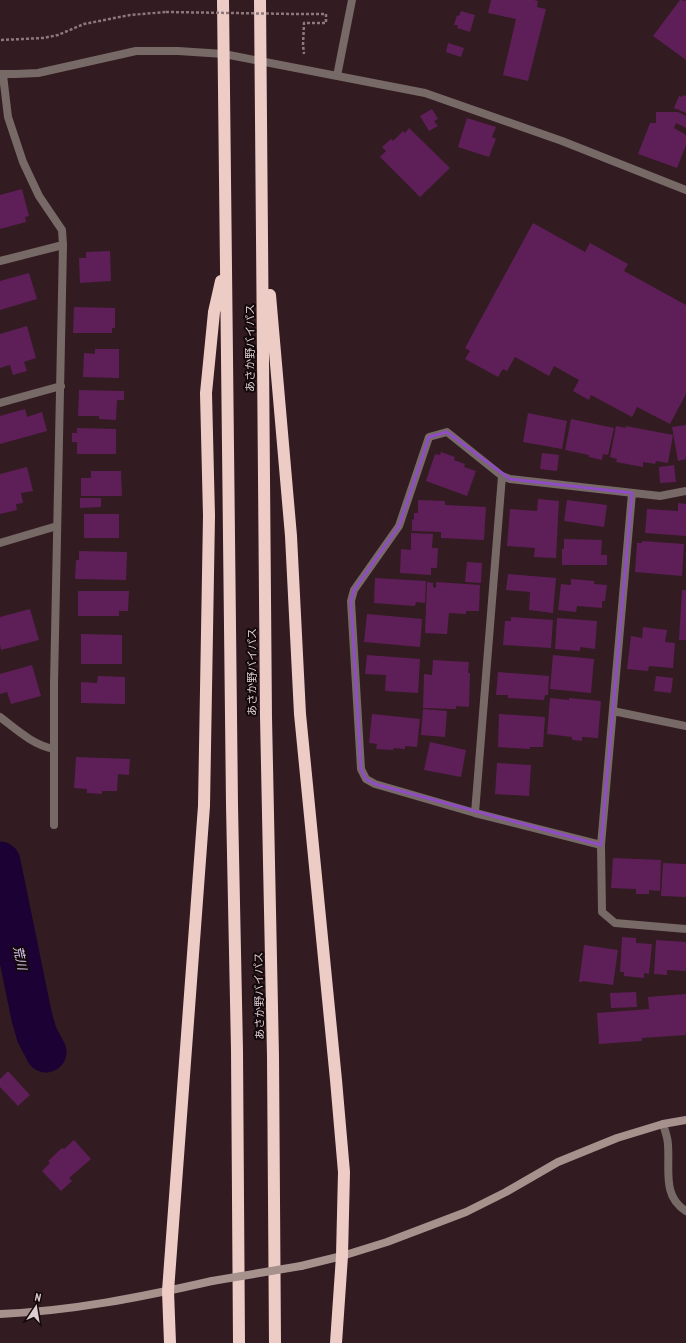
<svg xmlns="http://www.w3.org/2000/svg" width="686" height="1343" font-family="'PT Sans Narrow','Noto Sans JP',sans-serif">
<rect width="100%" height="100%" fill="#321b21"/>
<g fill="none" stroke-linecap="round" stroke-linejoin="round">
<path stroke="#1b0134" stroke-width="41" d="M0,862l32,156 5,17 9,17"/>
</g>
<path fill="#5e1f58" d="M491,0h43l4,1 -1,6 9,2 -18,72 -25,-6 13,-56 -28,-6z
M680,0l6,1v59l-33,-24z
M461,11l14,4 -5,17 -13,-4 1,-3h-4l3,-10 2,1z
M448,43l16,5 -3,9 -15,-5z
M683,95l3,1v17l-12,-5 5,-12 3,1z
M432,109l6,10 -4,2 4,5 -9,5 -9,-15z
M656,112h22l8,4v12l-10,-5 -2,5 12,7v10l-9,23 -39,-14 12,-31h6z
M467,118l29,9 -4,10 4,2 -7,18 -31,-10z
M409,128l41,40 -30,29 -40,-40 6,-6 -4,-4 9,-8 2,2 10,-10 2,2z
M22,189l7,27 -4,1 1,5 -26,7v-34z
M533,223l52,29 5,-9 38,21 -4,7 62,34v89l-16,30 -33,-17 -5,10 -41,-22 -2,5 -16,-9 6,-11 -25,-14 -5,10 -34,-19 -8,14 -4,-2 -5,8 -33,-18 5,-8 -5,-3z
M110,251l1,30 -31,2 -1,-25h7v-6z
M29,273l8,26 -37,11v-29z
M74,307l41,1v20h-3v5h-39z
M27,326l9,32 -12,4 3,9 -14,4 -3,-10 -10,3v-34z
M95,349h24v29l-36,-1 1,-24 11,1z
M79,390l45,1v9h-7l-1,20 -17,-1v-3h-21z
M25,409l2,8 15,-5 5,19 -47,13v-28z
M528,413l39,8 -5,28 -39,-7z
M571,419l43,9 -6,27 -5,-1 -1,6 -13,-3v-2l-24,-5z
M686,425v34l-8,2 -6,-34z
M616,426l10,2v-2l47,9 -5,28 -12,-2 -1,3 -12,-2v5l-27,-5 1,-3 -7,-2z
M77,428l39,1v25h-39v-12h-5v-9h5z
M441,452l14,5 -1,3 11,4 -1,3 12,4 -9,25 -41,-15 9,-27 5,1z
M542,453l17,2 -2,16 -17,-2z
M674,465l2,17 -16,1 -1,-16z
M27,467l6,24 -12,2 2,10 -7,1 1,6 -17,4v-40z
M91,471h30l1,25h-41v-18h10z
M80,498h21v9l-21,1z
M538,499l21,2 -3,57 -22,-1 1,-9 -28,-2 3,-37 27,2z
M418,500l27,1v4l41,2 -2,33 -43,-2v-6l-29,-1v-12l2,1v-7h4z
M567,500l40,5 -3,22 -40,-6z
M678,503l8,1v32l-41,-3 2,-24 31,2z
M84,514h35v24h-35z
M411,533l22,1 -1,14h6l-1,20h-6v7l-31,-2 1,-24 10,1z
M564,539l38,1 -1,15h6v10h-45v-16h2z
M642,541l42,3 -2,32 -47,-4 2,-29h5z
M79,551l48,1 -1,28 -51,-1 1,-19h3z
M467,562l15,1 -1,20 -16,-1z
M508,574l48,4 -3,35 -24,-3 1,-18 -24,-2z
M375,578l51,3 -1,22 -9,-1 -1,4 -41,-3z
M571,579l23,2v3l13,1 -2,16h-3v7l-25,-2 -1,6 -18,-2 3,-26 10,1z
M427,582l6,1v4l3,1v-6l44,3 -1,26h-13v3l-17,-1 -2,21 -22,-1z
M682,590h4v50h-7z
M78,591h51l-1,20h-9v5h-41z
M30,609l9,31 -38,10 -1,-5v-28z
M367,614l55,5 -2,28 -56,-5z
M511,617l42,3 -2,28 -48,-3 2,-24h6z
M557,618l40,3 -2,28 -15,-2v4l-25,-2z
M643,627l24,3 -2,12 10,1 -2,25 -24,-2 -1,5 -21,-2 4,-33 11,2z
M81,634l41,1v29h-41z
M367,655l53,4 -2,34 -33,-2 1,-16 -21,-1z
M553,655l41,4 -3,34 -41,-4z
M433,660l36,2 -1,11h2l-1,34 -13,-1v3h-2l-31,-1 1,-34 8,1z
M32,665l9,31 -30,8 -4,-12 -7,2v-20z
M498,672l51,4 -1,19h-3l-1,5 -36,-2v-3h-12z
M98,676l27,1v27l-44,-1v-21l16,1z
M656,676l17,2 -2,15 -17,-2z
M550,698l19,2v-2l32,3 -3,37 -16,-1v4l-10,-1v-3l-25,-3z
M423,709l24,2 -2,26 -24,-2z
M372,714l48,5 -3,28 -12,-1v3l-11,-1 -1,2 -17,-1 1,-5 -8,-1z
M499,714l46,3 -2,30h-13v2l-32,-2z
M430,742l36,8 -5,27 -37,-7z
M76,757l54,2 -1,16 -11,-1 -1,17h-15v3l-15,-1v-4l-13,-1z
M497,763l34,2 -2,31 -34,-2z
M613,858l48,2 -1,31 -11,-1v4h-13v-5l-25,-1z
M663,863l23,1v33l-25,-1z
M622,937l14,1v5l16,1 -3,30 -5,-1v5l-20,-2v-4h-4z
M656,940l30,2v29l-19,-1v5l-13,-1z
M584,945l34,5 -5,35 -31,-4v1h-3z
M636,992l1,15 -26,1 -1,-15z
M686,994v41l-44,3v3l-43,3 -2,-31 52,-4 -1,-12z
M8,1071l22,24 -12,11 -18,-19v-8z
M74,1140l17,19 -22,19 3,3 -11,10 -19,-20 8,-8 -2,-2 14,-13 2,1z"/>
<g fill="none" stroke-linecap="round" stroke-linejoin="round">
<path stroke="#8c787d" stroke-width="2.5" stroke-dasharray="3 2" stroke-linecap="butt" d="M296,14h30v9h-22l-1,22 1,9
M1,40l42,-2 15,-3 26,-11 46,-9 36,-3"/>
<path stroke="#766966" stroke-width="8" d="M0,74h15l23,-1 98,-22h42l46,3 201,39 137,48 124,49
M337,76l15,-76
M0,261l63,-16
M0,403l61,-17
M632,493l-31,352 1,67 13,11 71,6
M0,543l57,-17
M613,711l73,15
M0,717c17,13 33,28 54,32v-65l9,-439 -1,-15 -23,-34 -16,-34 -15,-45 -5,-42
M475,813l27,-337
M54,825v-76
M601,845l-126,-32 -100,-29 -9,-5 -5,-10 -10,-168 3,-11 45,-64 30,-89 18,-5 55,44 8,3 150,17 26,-5
M663,1124c2,7 5,14 5,21 2,25 -6,51 18,66"/>
<path stroke="#a6918d" stroke-width="8" d="M301,1266l41,-10 45,-14 79,-30 40,-20 52,-30 59,-24 46,-14 23,-4
M0,1314c72,-3 142,-17 212,-33"/>
<path stroke="#edccc6" stroke-width="12" d="M223,0l9,805 5,245 2,293
M260,0l6,717 7,339 2,287
M270,295l21,241 9,178 36,366 8,92 -2,84 -6,87
M170,1343l-2,-52 36,-485 5,-290 -3,-123 8,-81 7,-31"/>
<path stroke="#8c787d" stroke-width="2.5" stroke-dasharray="3 2" stroke-linecap="butt" d="M166,12l130,2"/>
<path stroke="#a6918d" stroke-width="8" d="M212,1281l89,-15"/>
</g>
<path fill="none" stroke="#8f4cc3" stroke-width="3" stroke-linejoin="round" d="M447,432l63,47 122,14 -31,352 -226,-61 -9,-5 -5,-10 -10,-168 3,-11 45,-64 30,-89z"/>
<g text-anchor="middle" stroke-width="4" stroke-linejoin="round" paint-order="stroke">
<g font-size="11" fill="#decdd1" stroke="#13090b">
<text transform="translate(250 348) rotate(-90)" y="4">あさか野バイパス</text>
<text transform="translate(252 672) rotate(-90)" y="4">あさか野バイパス</text>
<text transform="translate(259 996) rotate(-91)" y="4">あさか野バイパス</text>
</g>
<g font-size="12" font-style="italic" fill="#e2d2fd" stroke="#13090b">
<text transform="translate(20 958) rotate(78)" y="4">荒川</text>
</g>
</g>
<g transform="translate(36 1307) rotate(12)" stroke="#13090b" stroke-width="3" paint-order="stroke">
<path d="M0-3L7 15L0 10L-7 15Z" fill="#decdd1"/>
<text y="-6" font-size="11" font-weight="bold" text-anchor="middle" fill="#decdd1">N</text>
</g>
</svg>
